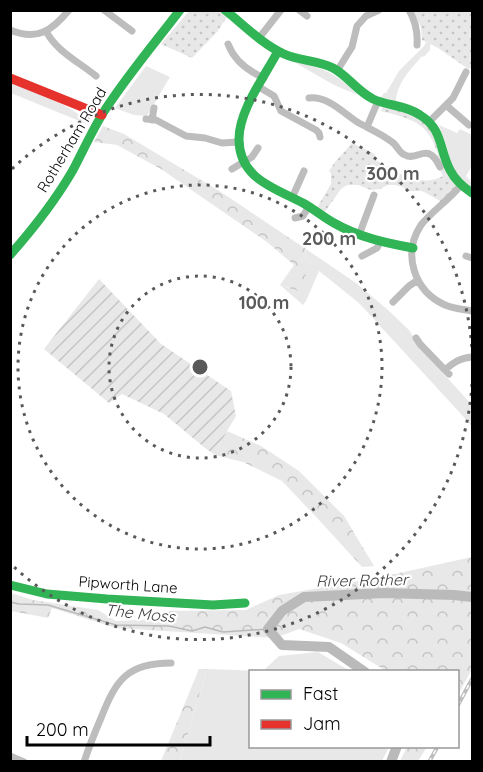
<svg xmlns="http://www.w3.org/2000/svg" width="483" height="772" font-family="Quicksand,sans-serif">
<defs>
<pattern id="forest-crowns" width="20" height="18" patternUnits="userSpaceOnUse" patternTransform="scale(1.5)"><rect width="20" height="18" fill="#e8e8e8"/><path d="M2 6a3 3 0 1 1 6 0M12 15a3 3 0 1 1 6 0" fill="none" stroke="#c5c5c5"/></pattern>
<pattern id="park-dots" width="8" height="8" patternUnits="userSpaceOnUse" patternTransform="scale(1.5)"><rect width="8" height="8" fill="#e8e8e8"/><path d="M2 2h.1M6 6h.1" fill="none" stroke="#c5c5c5" stroke-width="1.8" stroke-linecap="round"/></pattern>
<pattern id="garden-furrows" width="10" height="10" patternUnits="userSpaceOnUse" patternTransform="scale(1.5)"><rect width="10" height="10" fill="#e8e8e8"/><path d="M-1 1l2-2M0 10L10 0M9 11l2-2" fill="none" stroke="#c5c5c5"/></pattern>
</defs>
<rect width="100%" height="100%" fill="#fff"/>
<path fill="#e8e8e8" d="M426,42l4,2v6l-6,7 -2,-1c-12,14 -25,27 -26,45l-15,-4 3,-4h2l13,-22 25,-25z
M294,62c30,6 42,11 64,33l-24,-10z
M146,66l24,11 -23,39 -13,-1 -19,-7z
M11,82c19,9 68,25 78,43l-78,-32z
M439,125l18,8 3,-4 12,6v31l-6,10 6,6v7l-17,-16 -6,-18 -3,-11z
M306,249l50,34 32,27 21,20 12,19 51,56v21l-113,-123 -40,-32 -13,30 -3,4 -23,-20 17,6 15,-29 -7,-4z
M318,652l32,19 -100,1v74l139,1 -7,14h-202l27,-92 56,2 16,-15z"/>
<path fill="url(#forest-crowns)" d="M103,126l21,8 97,58 85,57 -1,9 7,4 -14,29 -18,-6 14,-20 -27,-23 -106,-73 -44,-24 -23,-3z
M227,431l34,15 38,25 45,45 30,50 -12,1 -43,-47 -37,-39 -39,-19 -28,-7z
M472,557v112l-14,26v-23l-72,-1 -45,-28 -42,-14 -24,9 -159,-10 -64,-20 -4,10 -37,-7v-18l22,7 65,10 18,11 48,-2 5,-8 77,-1 33,-15 102,-18z
M199,669h8l-27,92h-19z
M407,747v-1l20,1 -9,14h-18z"/>
<path fill="url(#park-dots)" d="M189,11h42l-14,21 -25,26 -31,-14z
M413,11h59v58l-5,-1 -29,-20 -16,-8 -1,-13z
M384,103l45,19 32,63 -17,18 -22,-12h-13l-6,-4 -8,-2h-7l-8,4 -9,1 -13,-5h-11l-6,4 -19,27 -7,-5 16,-27v-11l-2,-2 6,-9 17,-19 23,11 -1,5c21,12 45,30 69,17l-8,-17 3,-5c-2,-5 -4,-10 -6,-14 -9,-20 -32,-24 -51,-29z"/>
<path fill="url(#garden-furrows)" d="M99,279l62,65 70,47 5,25 -9,15 -12,24 -10,-7 -41,-34 -42,-20 -13,9 -65,-54z"/>
<g fill="none" stroke-linecap="round" stroke-linejoin="round">
<path stroke="#bababa" stroke-width="1.5" d="M10,602l9,2 29,1 68,20 53,1 23,5 13,-4 18,5 45,-3"/>
<path stroke="#bababa" stroke-width="10" d="M365,672l-36,-25 -47,-2 -14,-16 14,-18 22,-14 80,-4 70,2 18,2
M391,762l6,-16"/>
<path stroke="#bdbdbd" stroke-width="7" d="M104,10l28,21
M299,10l8,6
M409,10c7,12 9,22 8,35
M10,30c27,11 42,1 59,-20
M46,31c10,20 33,31 50,45
M259,38l22,-28
M228,44c6,16 20,27 36,34
M337,71l15,-24 5,-21 9,-10 13,-6
M259,87l15,9 7,15 35,19 3,3 1,4
M309,98c20,-2 35,16 50,25 11,6 23,11 33,19 5,3 7,11 13,13 13,7 22,-15 35,12
M447,106l22,19
M146,119l10,1 30,16 19,2 17,5 16,-1
M152,120l2,-12
M429,122l24,-24 13,-26
M367,127l11,-26
M232,169l20,-12 6,-9
M461,185c-11,14 -30,27 -40,40 -19,29 -7,66 24,80 9,4 18,4 27,6
M292,198l12,-27
M295,218l8,-2 6,-10
M359,235l15,-40
M362,256l15,-8 3,-6
M466,256l6,2
M393,302l16,-16 9,-6
M416,338l4,6 25,26
M449,374l-4,-4c9,-8 15,-12 27,-13
M10,756l14,6
M84,762c5,-15 11,-30 17,-44 15,-38 26,-55 70,-55"/>
<path stroke="#30b455" stroke-width="9" d="M225,10c19,15 37,34 59,44 15,7 33,6 49,14 15,8 24,23 40,31 15,7 33,6 47,16 23,14 19,34 30,55 5,10 13,17 22,23
M278,51c-13,25 -39,59 -39,88 0,40 36,49 64,64 11,6 20,14 31,20 24,14 52,20 79,25
M10,255c23,-26 45,-54 63,-85 10,-19 19,-39 30,-57 23,-36 51,-69 77,-103
M10,585l37,9 60,5 106,6 32,-2"/>
<path stroke="#e5322d" stroke-width="9" d="M10,78l92,37"/>
<defs>
<path id="rail" d="M458,705l14,-26
M429,762l9,-16"/>
</defs>
<use href="#rail" stroke="#bdbdbd" stroke-width="4"/>
<use href="#rail" stroke="#fff" stroke-width="1.5" stroke-dasharray="4.5" stroke-linecap="butt"/>
</g>
<g fill="none" stroke="#595959" stroke-width="3" stroke-dasharray="3 6">
<circle cx="200" cy="367" r="91"/>
<circle cx="200" cy="367" r="182"/>
<path d="M472 384A273 273 0 0 1 12 565M12 169A273 273 0 0 1 472 350"/>
</g>
<g text-anchor="middle" stroke-width="4.5" stroke-linejoin="round" paint-order="stroke">
<g font-size="15" fill="#000" stroke="#fff">
<text transform="translate(72 140) rotate(-59)" y="5">Rotherham Road</text>
<text transform="translate(128 585) rotate(4)" y="5">Pipworth Lane</text>
</g>
<g font-size="16" font-style="italic" fill="#3d3d3d" stroke="#fff">
<text transform="translate(362 580) rotate(-1)" y="6">River Rother</text>
<text transform="translate(140 613) rotate(6)" y="6">The Moss</text>
</g>
</g>
<circle cx="200" cy="367" r="9" fill="#595959" stroke="#fff" stroke-width="3"/>
<g font-size="18" text-anchor="middle" font-weight="bold" fill="#595959" stroke="#fff" stroke-width="4.5" stroke-linejoin="round" paint-order="stroke">
<text x="393" y="180">300 m</text>
<text x="329" y="245">200 m</text>
<text x="264" y="309">100 m</text>
</g>
<rect width="483" height="772" fill="none" stroke="#000000" stroke-width="24"/>
<rect x="249" y="670" width="210" height="78" fill="#ffffff" stroke="#999999" stroke-width="1.5"/>
<rect x="261" y="690" width="30" height="9" fill="#30b455" stroke="#999999" stroke-width="1.5"/>
<text x="303" y="700" font-size="18" fill="#000000">Fast</text>
<rect x="261" y="720" width="30" height="9" fill="#e5322d" stroke="#999999" stroke-width="1.5"/>
<text x="303" y="730" font-size="18" fill="#000000">Jam</text>
<path d="M27 736v9h183v-9" fill="none" stroke="#000000" stroke-width="3"/>
<text x="36" y="736" font-size="18" fill="#000000" stroke="#ffffff" stroke-width="4.5" paint-order="stroke">200 m</text>
</svg>
